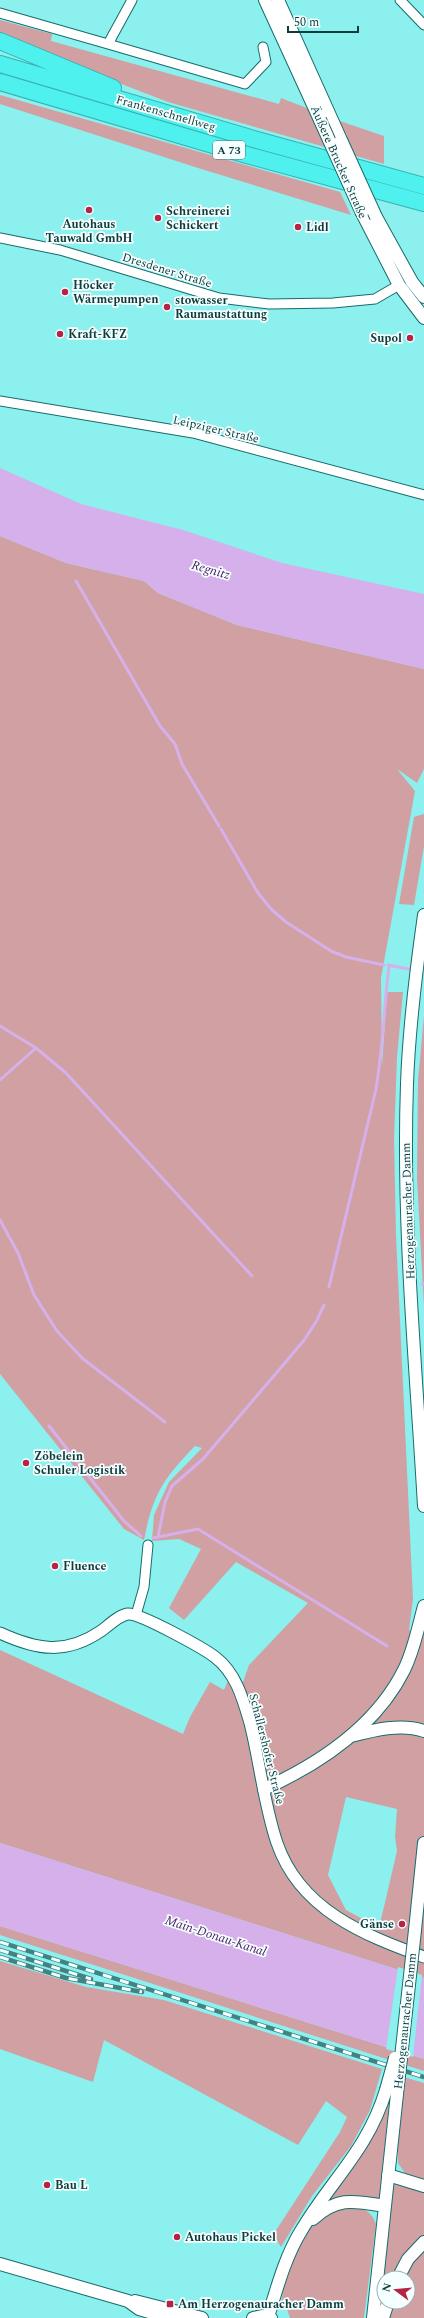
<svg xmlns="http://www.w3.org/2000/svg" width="424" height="2318" font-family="Spectral,serif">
<rect width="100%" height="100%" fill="#8bf0ee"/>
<path fill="#d1a0a3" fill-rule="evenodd" d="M270,0h5l50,116 59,20v28l-216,-62 -106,-41 -62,-28v-13l52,14 -1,7 228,63 2,-6 41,16z
M0,95l340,97 11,23 -153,-47 -198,-64z
M0,536l66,27 78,18 14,12 79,32 187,44v100l-7,14 -20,-14 18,22 -34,187 1,88 5,-74h16l-6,65 -3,82 2,96 17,364 -4,31 11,4 4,-12v356l-424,-135v-193l183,84 7,-17 20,-35 14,8 9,-22 9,17 7,-20 59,-62 -72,-41 -52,58 -15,-12 32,-59 -22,-10 -27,2 2,-26 15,-33 33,-34 -7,-2c-32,33 -42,48 -51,94l-20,-11 -124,-155zM346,1797l51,12 -2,28 2,14 -18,77 -33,-18 -18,-35z
M424,814v32l-10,59 -15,-1 15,-87z
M424,1016v291l-7,-129 1,-98z
M0,1926l424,133v12l-424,-136z
M0,1961l86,26 78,13 218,69 -12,41 -19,36 -39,50 -31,51 -8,-12 67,-103 7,-15 -21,-16 -28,44 -194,-105 -11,42 -93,-33z
M397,2075l27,8v98l-19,-8 -7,-10z
M387,2103l2,2 -10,95 -54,4z
M393,2185l19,1 12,5v46l-30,41h-10v24l-3,4z
M347,2205c14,3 24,4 29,19l-12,94h-74l-3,-9 -6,-6c4,-28 16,-67 40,-86 7,-6 18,-8 26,-12z
M424,2246v72h-35l4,-16h15v-24h-6z"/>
<path fill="#d6b0eb" d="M0,468l81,36 102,26 99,33 142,31v75l-187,-44 -79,-32 -14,-12 -78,-18 -66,-27z
M0,1843l424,135v81l-424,-133z"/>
<path fill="#8bf0ee" d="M398,1967l24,8 -9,82 -27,-8z"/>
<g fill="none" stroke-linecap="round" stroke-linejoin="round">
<path stroke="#d6b0eb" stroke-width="3" d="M76,581l84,145 15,18 7,20 37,62
M221,829l37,64 13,16 15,13 45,29 15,6 38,8
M388,965l26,5
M0,1026l36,22 30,25 186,203
M0,1080l36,-32
M0,1220l18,33 16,42 23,36 25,27 83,64
M422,1284h2
M329,1287l47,-198c7,-41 8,-82 13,-123
M49,1426l75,95 17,15
M158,1537l7,-35 7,-16 31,-27 81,-95 21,-25 12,-19 7,-15
M153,1538l45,-9 189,117"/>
<defs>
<path id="minor" d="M400,0l24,25
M0,13l108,31 24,-44
M108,44l137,40 21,-22 -3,-15
M0,238l60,12 159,48 50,6 64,-1 42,-4 24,-14
M0,401l193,32 231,62
M136,1615l8,-28 4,-42"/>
<path id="tertiary" d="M0,1633c37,17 66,22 101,-2 7,-5 18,-16 27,-17 12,-1 75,34 87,43 21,16 28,42 35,66 10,40 14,82 27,120 23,67 87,92 147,114"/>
<path id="secondary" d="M265,0l55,120
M278,0l63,140
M362,213l37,72 25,33
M376,217l36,65 12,15
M424,915c-8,56 -15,112 -17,169 -5,141 9,282 17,422
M351,1736c23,-6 50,-13 73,-5
M264,1789c55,-25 112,-63 140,-119 10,-20 14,-42 20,-64
M415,1930l9,-87
M388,2175l36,11
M313,2219c24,-23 42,-18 72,-13
M0,2264l128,37 11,8 30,9
M398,2278l10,-19 16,-17
M135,2301l67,17
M268,2317c9,-29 17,-60 33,-86 30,-51 67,-81 85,-141
M253,2318l9,-2 9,2
M373,2318l24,-224
M383,2318l5,-16"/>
<path id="motorway" d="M0,41l113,47
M0,64l257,76 167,46
M0,82l247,73 177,48"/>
</defs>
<use href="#minor" stroke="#176c6b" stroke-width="11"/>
<use href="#tertiary" stroke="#176c6b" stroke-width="13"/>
<use href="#secondary" stroke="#176c6b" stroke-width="14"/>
<use href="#motorway" stroke="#38b1b0" stroke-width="18"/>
<use href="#minor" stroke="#fff" stroke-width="9"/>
<use href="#tertiary" stroke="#fff" stroke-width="11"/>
<use href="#secondary" stroke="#fff" stroke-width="12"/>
<use href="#motorway" stroke="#4ff1ef" stroke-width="16"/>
<defs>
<path id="rail" d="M0,1942l424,135
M0,1950l91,29
M0,1957l66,21 76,14"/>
</defs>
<use href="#rail" stroke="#408382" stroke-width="4.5"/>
<use href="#rail" stroke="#f6ffff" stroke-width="3" stroke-dasharray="9" stroke-linecap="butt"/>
<defs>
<path id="secondary-bridge" d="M320,120l42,93
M341,140l35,77
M386,2090l9,-32
M397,2094l18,-164"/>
</defs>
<use href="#secondary-bridge" stroke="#176c6b" stroke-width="14" stroke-linecap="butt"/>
<use href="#secondary-bridge" stroke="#fff" stroke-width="12"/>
</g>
<g fill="#b52345" stroke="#f6ffff" stroke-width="1.5">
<circle cx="89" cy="210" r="4"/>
<circle cx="158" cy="218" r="4"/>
<circle cx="298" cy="227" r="4"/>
<circle cx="65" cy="292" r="4"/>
<circle cx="167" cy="307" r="4"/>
<circle cx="60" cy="334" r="4"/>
<circle cx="410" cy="338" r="4"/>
<circle cx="26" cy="1463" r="4"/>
<circle cx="55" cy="1566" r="4"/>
<circle cx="402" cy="1924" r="4"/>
<circle cx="47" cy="2185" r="4"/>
<circle cx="177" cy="2237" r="4"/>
<rect x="166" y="2300" width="8" height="8" rx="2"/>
</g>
<g text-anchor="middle" stroke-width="3.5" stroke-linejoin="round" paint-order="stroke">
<rect fill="#f6ffff" stroke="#547676" stroke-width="1" x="213" y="141" width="32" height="18" rx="3"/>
<g font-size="11" font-weight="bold" fill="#0e3b3b">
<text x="229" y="154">A 73</text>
</g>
<g font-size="12" fill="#0e3b3b" stroke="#f6ffff">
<text transform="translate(166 113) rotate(16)" y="4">Frankenschnellweg</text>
<text transform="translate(339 162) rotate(66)" y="4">Äußere Brucker Straße</text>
<text transform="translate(167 270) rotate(17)" y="4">Dresdener Straße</text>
<text transform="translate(216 429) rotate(13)" y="4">Leipziger Straße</text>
<text transform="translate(408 1211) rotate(-92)" y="4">Herzogenauracher Damm</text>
<text transform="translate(267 1749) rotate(76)" y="4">Schallershofer Straße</text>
<text transform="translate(405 2021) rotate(-84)" y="4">Herzogenauracher Damm</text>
</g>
<g font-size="12" font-weight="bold" fill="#0e3b3b" stroke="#f6ffff" text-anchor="start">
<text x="166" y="215">Schreinerei<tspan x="166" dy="14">Schickert</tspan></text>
<text x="89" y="228" text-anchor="middle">Autohaus<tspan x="89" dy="14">Tauwald GmbH</tspan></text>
<text x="306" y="231">Lidl</text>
<text x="73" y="289">Höcker<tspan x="73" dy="14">Wärmepumpen</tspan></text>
<text x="175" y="304">stowasser<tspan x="175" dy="14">Raumaustattung</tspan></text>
<text x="68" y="338">Kraft-KFZ</text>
<text x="402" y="342" text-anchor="end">Supol</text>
<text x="34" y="1460">Zöbelein<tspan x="34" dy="14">Schuler Logistik</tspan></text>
<text x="63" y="1570">Fluence</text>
<text x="394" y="1928" text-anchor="end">Gänse</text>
<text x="55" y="2189">Bau L</text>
<text x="185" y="2241">Autohaus Pickel</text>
<text x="178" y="2308">Am Herzogenauracher Damm</text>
</g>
<g font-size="13" font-style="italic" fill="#502166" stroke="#f6ffff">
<text transform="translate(211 569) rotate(16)" y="5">Regnitz</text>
<text transform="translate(216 1935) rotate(18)" y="5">Main-Donau-Kanal</text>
</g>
</g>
<g transform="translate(396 2290) rotate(286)"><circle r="19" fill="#f6ffff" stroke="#99b1b1"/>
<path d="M0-3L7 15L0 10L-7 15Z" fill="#b52345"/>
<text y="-6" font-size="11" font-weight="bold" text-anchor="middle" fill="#0e3b3b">N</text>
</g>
<path d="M288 26v6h70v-6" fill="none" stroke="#0e3b3b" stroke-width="2"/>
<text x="294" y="26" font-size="12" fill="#0e3b3b" stroke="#f6ffff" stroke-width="3" paint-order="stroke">50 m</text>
</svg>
